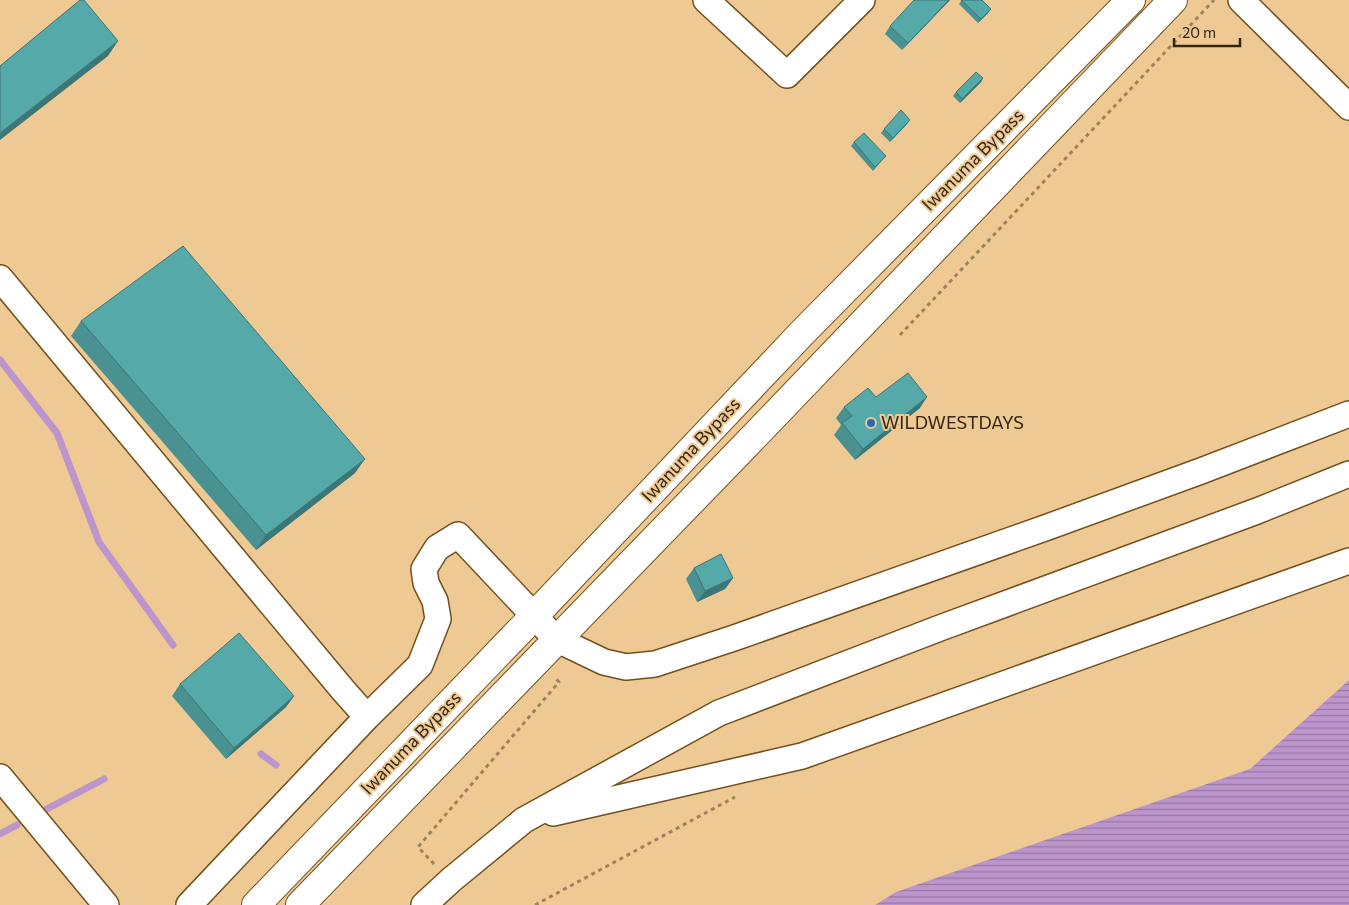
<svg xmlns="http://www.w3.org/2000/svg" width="1349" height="905" font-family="Commissioner,sans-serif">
<defs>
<pattern id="water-rules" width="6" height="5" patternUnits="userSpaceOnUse" patternTransform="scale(1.25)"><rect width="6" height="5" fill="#bb95cc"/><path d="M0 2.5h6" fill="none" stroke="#9979a4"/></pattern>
</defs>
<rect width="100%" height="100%" fill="#efc994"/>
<path fill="url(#water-rules)" d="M1349,680v225h-474l21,-13 354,-123z"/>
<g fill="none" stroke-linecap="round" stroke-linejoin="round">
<path stroke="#bb95cc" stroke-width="7" d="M0,360l57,73 42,109 74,103
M261,754l15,11
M39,813l65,-34
M0,834l17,-9"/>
<defs>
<path id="minor" d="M706,0l81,75 75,-75
M1241,0l108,107
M0,278l343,412 24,27
M0,777l106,128
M553,813l249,-57 547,-195
M189,905l178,-188 53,-52 18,-46 -3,-18 -9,-18 -2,-14 13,-21 21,-13 98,104 48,23 22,5 29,-3 79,-26 311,-110 156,-57 148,-57
M424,905l27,-25 73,-60 195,-107 221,-85 317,-117 92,-37"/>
<path id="highway" d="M256,905l278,-289 268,-283 329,-333
M300,905l442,-456 431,-449"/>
</defs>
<use href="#minor" stroke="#73511d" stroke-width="28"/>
<use href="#highway" stroke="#73511d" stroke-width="30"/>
<path stroke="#9f835c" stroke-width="3" stroke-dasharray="4 4" stroke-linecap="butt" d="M900,335l314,-335
M434,864l-16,-17 141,-165 -4,-4
M535,905l200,-108"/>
<use href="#minor" stroke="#fff" stroke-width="25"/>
<use href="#highway" stroke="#fff" stroke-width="28"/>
</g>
<path fill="#4a9191" d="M950,0l-48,50 -17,-16 5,-8z
M962,0l29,9 -3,4 -10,10 -19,-19z
M983,78l-2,4 -21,21 -7,-7 3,-4z
M907,124l-17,18 -9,-9 3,-4z
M854,142l32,14 -13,15 -22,-25z
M81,321l274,152 -99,77 -185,-214z
M876,397l44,11 -65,52 -21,-25 7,-10 -5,-7 8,-11z
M694,568l39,10 -8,11 -28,13 -11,-23z
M180,684l114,12 -8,11 -60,52 -54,-63z"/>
<path fill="#3c7676" d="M949,0h1l-48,50 6,-7z
M991,9l-3,4 -10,10 3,-4z
M118,41l-10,15 -108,84v-7z
M983,78l-2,4 -21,21 2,-4z
M910,120l-3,4 -17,18 3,-4z
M927,397l-7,11 -65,52 8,-11z
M365,459l-10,14 -99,77 10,-15z
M733,578l-8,11 -28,13 8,-11z
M294,696l-8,11 -60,52 8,-11z"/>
<path fill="#56a9a9" stroke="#3c7676" d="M80,0h4l34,41 -118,92v-67z
M914,0h35l-41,43 -18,-17z
M961,0h21l9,9 -10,10z
M976,72l7,6 -21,21 -6,-7z
M901,110l9,10 -17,18 -9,-9z
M864,133l22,23 -11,11 -21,-25z
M183,246l182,213 -99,76 -185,-214z
M908,373l19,24 -64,52 -21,-26 10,-7 -8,-9 24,-19 8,9z
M721,554l12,24 -28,13 -11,-23z
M239,633l55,63 -60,52 -54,-64z"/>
<circle fill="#276abb" stroke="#efc994" stroke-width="2" cx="871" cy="423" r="5"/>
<g text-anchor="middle" stroke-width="4" stroke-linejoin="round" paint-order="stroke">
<g font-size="18" fill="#342510" stroke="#efc994">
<text transform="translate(973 160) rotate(-45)" y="6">Iwanuma Bypass</text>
<text transform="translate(691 450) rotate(-47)" y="6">Iwanuma Bypass</text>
<text transform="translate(411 743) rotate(-46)" y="6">Iwanuma Bypass</text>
</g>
<g font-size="18" fill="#342510" stroke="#efc994" text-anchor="start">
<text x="881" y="429">WILDWESTDAYS</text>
</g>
</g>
<path d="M1174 38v8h66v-8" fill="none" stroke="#342510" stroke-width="2.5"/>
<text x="1182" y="38" font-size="15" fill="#342510" stroke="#efc994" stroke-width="4" paint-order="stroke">20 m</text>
</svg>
